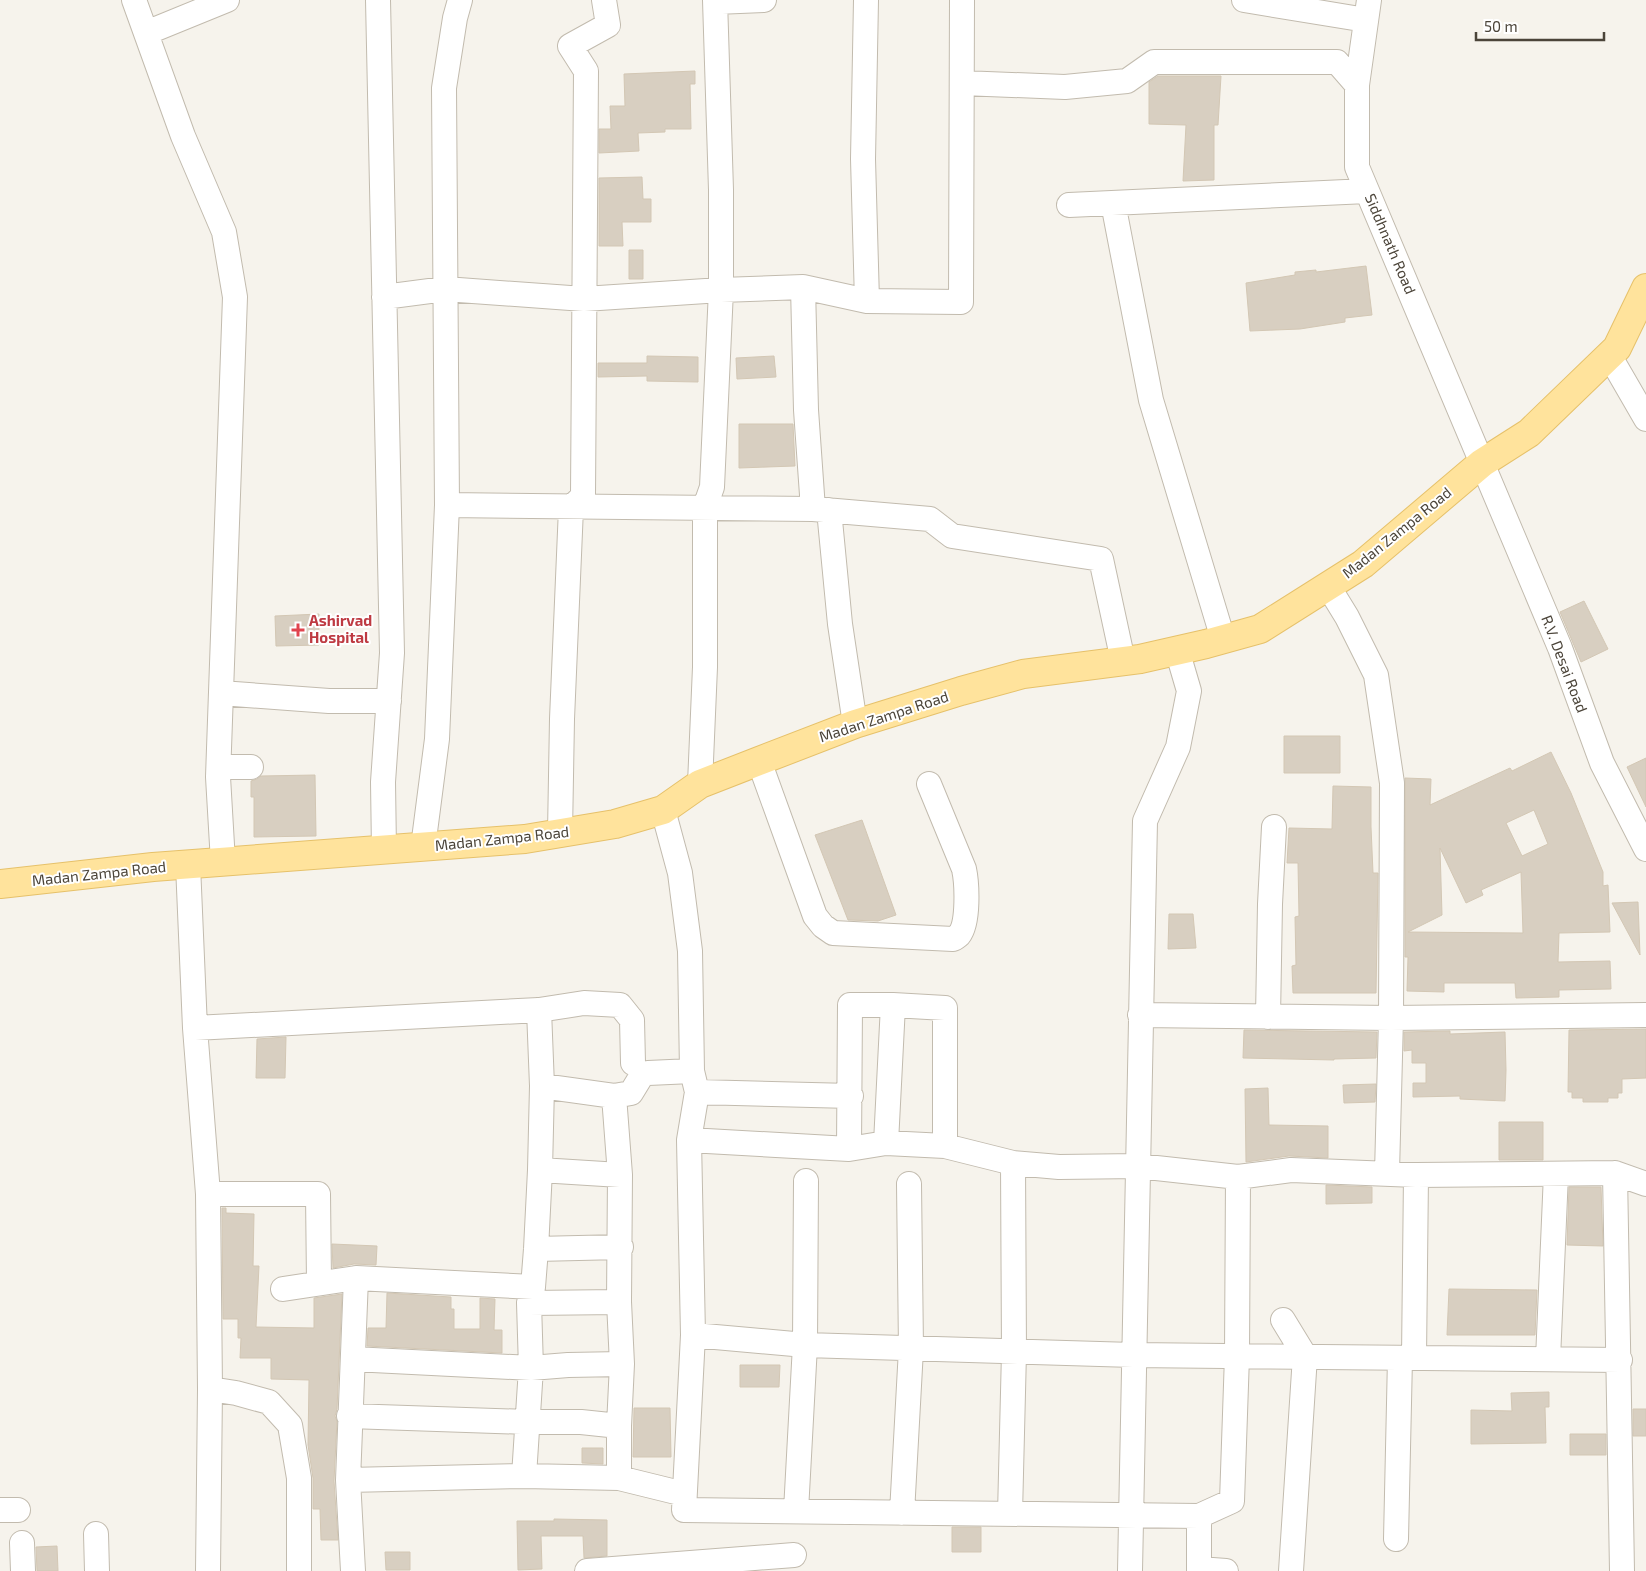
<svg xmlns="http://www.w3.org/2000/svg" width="1646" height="1571" font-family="'Exo 2',sans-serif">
<rect width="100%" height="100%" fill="#f6f3ec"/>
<path fill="#d8cfc1" stroke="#d3c7b4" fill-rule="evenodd" d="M695,71v13h-5l1,45h-26v3l-27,1 1,18 -40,2v-24h12l-1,-23h15l-1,-32z
M1158,76h63l-3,49h-4v55l-31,1 3,-56 -37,-1v-42z
M642,177l1,22h8v23h-29l1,24h-24v-68z
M629,250h14v29h-14z
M1366,266l6,49 -27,3v4l-45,7 -50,2 -4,-48 49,-8v-3l21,-2v2z
M647,356l51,1v25l-51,-1v-5l-49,1v-14h49z
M774,356l2,21 -39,2 -1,-21z
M739,424h54l2,42 -56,2z
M1584,601l24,48 -27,13 -21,-50z
M319,614v31l-43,1 -1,-30z
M1284,736h56v37h-56z
M1551,752l20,41 32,79v14l5,-1 2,47 -51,1 -1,29 52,-1 1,28 -52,1v7l-43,1 -1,-15h-71v9l-37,-1 1,-34h-3v-179l26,1 -1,26 80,-37 2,3zM1534,810l14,34 -26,12 -16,-33zM1440,848l26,55 17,-8 -2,-5 40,-18 2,61 -115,-1 34,-17z
M1646,758v49l-19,-40z
M315,775l1,61 -62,1v-40h-3v-16l6,-2 4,-3z
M1333,786l38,1v40l2,46h5l-2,120h-83l-1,-27 4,-1 -1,-48 4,-1 -1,-53h-11l2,-35 43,1z
M862,820l34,95 -18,6 -30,-1 -33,-85z
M1638,902l2,53 -28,-52z
M1169,914h24l3,34 -28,1z
M1646,1029v49l-24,1v14h-4v5h-10v4h-25v-4h-11v-6h-4l1,-62z
M1244,1030l133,2 -1,26 -42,1v1l-91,-2z
M1450,1031v3l55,-2 1,38 -1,31 -45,-2v-3l-47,1v-14h13v-20h-14v-13l-8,1v-19z
M286,1037l-1,41h-29l1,-39z
M1376,1084l-1,18 -31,1 -1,-18z
M1268,1088l1,37 59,1v32l-39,-2 -43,6 -1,-73z
M1499,1122h44v38h-44z
M1326,1185l46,2v16l-46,1z
M1569,1187h32l2,59 -36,-1z
M222,1208h4v5l28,1 -1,52h6l-3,61 58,1v-30l28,-4 -5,115 -2,7 2,5 -3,60 4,59h-17l-1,-31h-7v-31l-5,-33 1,-65 -38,-1v-21h-31l1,-20h-3v-19h-15z
M332,1244l45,2 -1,19 -22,-1 -21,4z
M1449,1289l88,1 -2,45h-88z
M387,1293l64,4v12h3v20h26v-31l15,1 -1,31h8v23l-135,-7 1,-18h18z
M740,1365h40l-1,22h-39z
M1549,1392v15h-4l1,36 -75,1v-34l41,1 -1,-18z
M634,1408h36l1,49h-38z
M1633,1409h13v27h-13z
M1570,1434h36v21h-36z
M582,1448h21v16l-21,-1z
M554,1519l53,1v36l-23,2 -1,-22h-42l1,33 -24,1 -1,-49h37z
M952,1527h29v25h-29z
M57,1546l1,25h-21l-1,-24z
M385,1552h25v18h-24z"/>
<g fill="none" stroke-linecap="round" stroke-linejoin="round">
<defs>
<path id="minor" d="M134,0l49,136 41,96 11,65 -17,480 5,85
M378,0l14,653 -9,129 1,68
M866,0l-3,159 4,142
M1244,0l122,20
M1369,0l-12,85v82l203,481 42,115 44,86
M716,2l48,-2
M146,33l81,-33
M962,83l103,4 62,-6 27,-19h183l20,23
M1113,203l38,197 72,239
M1069,205l298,-14
M803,287l3,123 7,99
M384,297l61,-8 139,10 137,-9 82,-3 64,14 94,1 1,-302
M1609,355l37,64
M447,505l366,4 117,10 22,17 149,23 22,102
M829,510l11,114 15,100
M1328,586l19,31 29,58 16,108 -1,235 -4,155
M221,693l108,8h60
M759,761l56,155 8,10 10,7 120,6c1,0 5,-3 6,-4 10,-12 8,-52 5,-66l-35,-85
M219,767h32
M700,784l5,-117v-160l7,-20 9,-197v-100l-6,-190
M663,810l17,63 10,78 2,120 5,21 -8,48 4,195 -9,175 515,6v55
M560,833l2,-114 9,-211 12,-12 3,-425 -16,-25 38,-21 -4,-25
M423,847l14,-108 10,-234 -3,-417 11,-70 5,-18
M188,865l7,163 13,166 2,195 -2,182
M1140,1015l251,3 255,-3
M1268,1017l2,-113 4,-77
M195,1028l344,-18 45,-7 36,2 12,15 1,43
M542,1086l72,10 17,-3 11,-18 6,-2 44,-2
M697,1092l154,4
M689,1140l160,9 37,-6 59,3 68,17 46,4 79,-1 100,11 53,-7 125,5 199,-2 31,11
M886,1143l7,-138
M849,1149l1,-144h43l52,3v138
M540,1170l80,5
M1615,1173l7,398
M208,1194h110l1,89
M536,1249l85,-2
M283,1289l73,-11 177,9
M529,1303l90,-1
M1283,1320l22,36 -14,215
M693,1335l112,10 328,10 487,5
M1414,1358l2,-183
M353,1359l178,9 37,-3 54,-1
M1548,1359l8,-185
M210,1389l26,4 33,9 21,23 9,53v93
M349,1416l179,6h53l38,4
M524,1476l7,-108 -2,-65 4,-16 3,-38 4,-79 2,-84 -3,-76
M619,1478l65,16
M348,1480l176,-4 95,2v-52l3,-62 -3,-62 1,-127 -6,-79
M0,1510h18
M796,1511l9,-166 1,-164
M902,1513l9,-164 -2,-165
M1010,1514l4,-162 -1,-189
M1199,1516l33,-15 5,-145 1,-179
M96,1534l1,37
M1396,1539l4,-181
M22,1543l1,28
M1199,1569l27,2
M353,1571l-5,-91 8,-202
M587,1571l207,-16
M1130,1571l15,-750 33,-74 11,-56 -12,-41"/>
<path id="major" d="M0,884l153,-17 372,-28 90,-15 48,-14 37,-26 59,-23 96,-37 106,-33 62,-17 117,-15 66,-15 54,-15 103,-65 119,-101 47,-30 88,-85 29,-60"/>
</defs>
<use href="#minor" stroke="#c2bbae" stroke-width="26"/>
<use href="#major" stroke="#e6c16a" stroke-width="30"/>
<use href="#minor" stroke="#fff" stroke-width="24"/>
<use href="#major" stroke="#ffe39c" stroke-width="28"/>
</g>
<path fill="#e0444e" stroke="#fff" stroke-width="2" d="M295.5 622.5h5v5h5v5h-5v5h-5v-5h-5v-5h5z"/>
<g text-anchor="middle" stroke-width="4" stroke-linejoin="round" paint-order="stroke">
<g font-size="15" fill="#4b4439" stroke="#fff">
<text transform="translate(1390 244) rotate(67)" y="5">Siddhnath Road</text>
<text transform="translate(1397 533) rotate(-39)" y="5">Madan Zampa Road</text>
<text transform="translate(1564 664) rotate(69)" y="5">R.V. Desai Road</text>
<text transform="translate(884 717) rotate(-18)" y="5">Madan Zampa Road</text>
<text transform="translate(502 839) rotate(-6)" y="5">Madan Zampa Road</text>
<text transform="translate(99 874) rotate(-6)" y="5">Madan Zampa Road</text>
</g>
<g font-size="15" font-weight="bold" fill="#be3a42" stroke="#fff" text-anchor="start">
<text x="309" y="626">Ashirvad<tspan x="309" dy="17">Hospital</tspan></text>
</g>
</g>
<path d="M1476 32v8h128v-8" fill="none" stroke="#4b4439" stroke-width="2.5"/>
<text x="1484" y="32" font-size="15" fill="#4b4439" stroke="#ffffff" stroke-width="4" paint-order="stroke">50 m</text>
</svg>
